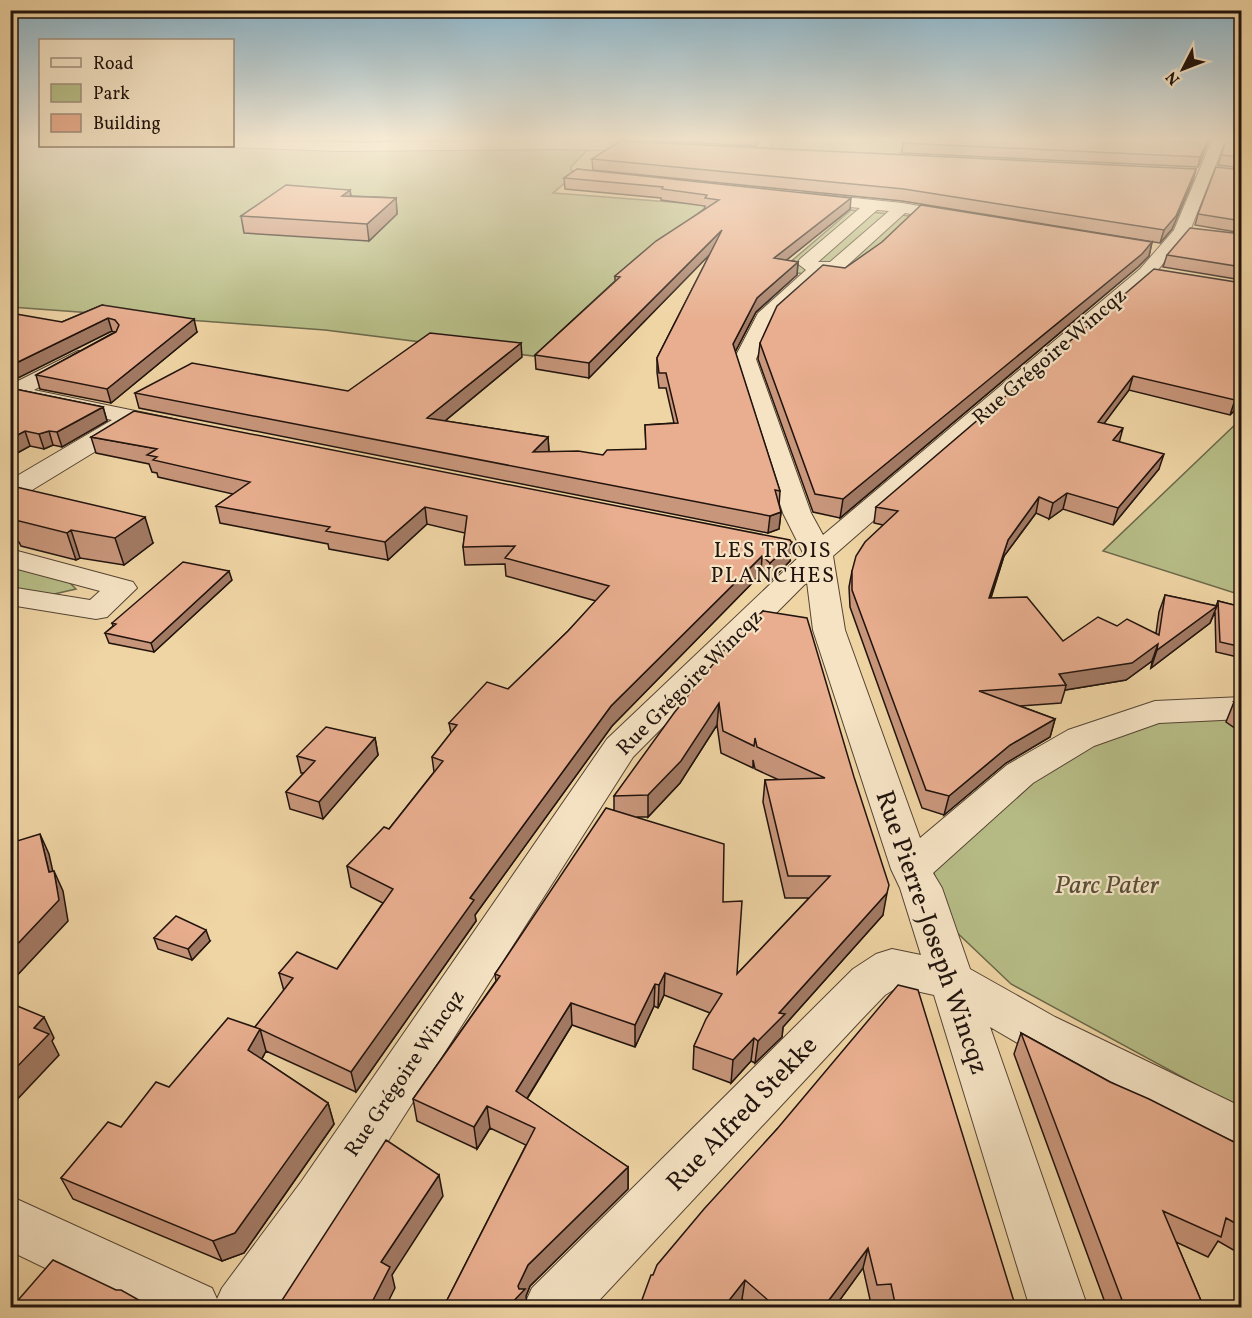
<svg xmlns="http://www.w3.org/2000/svg" width="1252" height="1318" font-family="Vollkorn,serif">
<rect width="100%" height="100%" fill="#efd4a4"/>
<filter id="stains"><feTurbulence type="fractalNoise" baseFrequency=".00333" numOctaves="4"/><feColorMatrix values="0 0 0 0 .2 0 0 0 0 .09 0 0 0 0 .02 0 0 0 .5 -.17"/></filter>
<radialGradient id="worn" r=".72"><stop offset=".6" stop-color="#630" stop-opacity="0"/><stop offset="1" stop-color="#630" stop-opacity=".3"/></radialGradient>
<path fill="#b7bd87" stroke="#6c684a" stroke-width="1.5" d="M11,138h29v8l553,-2 -22,23v3l6,3 -24,20 156,12 -128,157 -256,-32 -314,-23z
M775,138h189l-56,7 -10,10 -128,-6z
M851,210l59,6 -61,66 -68,-12z
M1241,419v176l-138,-44z
M10,567l58,14 8,8 -26,6 -39,-6z
M1241,715v394l-230,-125 -63,-60 -18,-65 112,-95 113,-43z"/>
<g fill="none" stroke-linecap="round" stroke-linejoin="round">
<defs>
<path id="minor" d="M10,138h7l-6,4z
M1213,138h13l-36,93 -38,46 -319,279 12,74 75,208 87,-73 61,-35 87,-29 87,-4v22l-83,4 -65,23 -61,37 -100,90 9,15 28,81 85,48 187,90v50l-18,-7 -203,-105 -31,-18 98,281h-58l-96,-313 -36,-8 -13,8 -24,25 -269,288h-69l9,-20 321,-319 23,-15 16,-5 29,6 -21,-67 -9,-19 -78,-239 -6,-48 -174,175 -294,461 -62,90h-149l-118,-57v-55l202,92 5,11 5,-11 79,-106 306,-443 196,-186 -20,-40 -49,-154 24,-46 48,-43 -9,-7 3,-4 60,-51 -54,-5 -8,-5 3,-3 5,-2 96,10 58,10 8,5 -8,5 -55,-10 -64,58 -18,3 -49,46 -18,39 55,154 12,22 317,-266 34,-39zM877,210l12,1 -59,51h-12z
M232,140c143,6 285,-2 427,3l7,4 -7,4 -107,-2 -213,2 -112,-4 5,-1z
M78,351l8,1 3,5 -3,5 -52,28 135,28 9,2 3,5 -3,5 -9,2 -32,-6 -118,72 -9,2v-20l102,-60 -102,-21v-14z
M10,549l123,33 4,6 -30,29 -11,2 -86,-14v-18l80,13 10,-9 -90,-24z"/>
</defs>
<use href="#minor" stroke="#544333" stroke-width="2"/>
<use href="#minor" fill="#f5e3c4" fill-rule="evenodd"/>
</g>
<path fill="#c8967b" stroke="#21130d" stroke-width="1.5" fill-rule="evenodd" d="M269,138h228l-135,4z
M637,138h124l-5,8 -119,-6z
M949,138h261l-12,29 -296,-14 1,-10 46,-4z
M1242,138v30l-24,-3 3,-10z
M592,159l604,10 -3,11 -21,49 -12,14 -258,-42 -309,-31z
M577,169l273,40 -64,51 12,2 -1,13 -41,37 -21,40 45,139 -1,15 2,6 -2,17 -11,4 -629,-125 -4,-15 213,-2 174,-34 -77,64 103,16 1,15 54,3 43,-6 -1,-24 29,-2 -8,-35h-7l-2,-16v-14l53,-104 -121,124 -53,-9 -1,-14 80,-74v-5l89,-67 1,-3 -44,-6v-2l-96,-9 -1,-11z
M1242,170v63l-47,-8 3,-11z
M350,190l1,6 45,2 1,16 -28,27 -125,-8 -3,-17z
M1242,234v46l-79,-13 4,-12z
M1152,242l-3,14 -11,11 -298,251 -27,-6 -55,-153 2,-16 85,-75z
M1242,283v120l-12,12 -101,-25 -25,33 15,19 40,27 -46,56 -50,-16 -14,10 -13,-6 -32,43 -13,42 72,43 54,-15 39,7 3,-21 6,-17 51,11 2,-5 24,6v51l-26,-6 -1,-40 -5,11 -59,45 1,-7 -26,19 -61,10 -4,13 -41,3 35,13 -5,18 -44,26 -62,52 -22,-7 -72,-201 -1,-20 3,-16 31,-46 -9,-2 2,-16z
M102,305l95,27 -86,71 -71,-14 -4,-14 79,-43 -53,-10z
M10,388l93,19 4,14 -45,26 -9,-2 -9,4 -14,-3 -20,11z
M91,437l699,124 -21,21 -8,-8 -149,152 -137,189 1,6 -120,171 -90,-41 -4,8 66,44 6,21 -90,129 -22,8 -149,-62 -12,-21 60,-51 48,-40 86,-60 29,-36 -5,-18 58,-4 46,-66 -32,-16 -4,-21 42,-37 45,-57 -2,-15 19,-24 -2,-10 59,-34 60,-58 28,-30 -90,-25 -1,-12 -40,1 -2,-18 2,-14 -38,-9 -39,36 -59,-11 -1,-5 -108,-21 -4,-17 17,-12 -75,-17 -1,-4 -5,-1 -3,-8 -53,-11z
M10,487l143,56 -29,22 -44,-7 -4,2 -55,-14 -2,-4 -9,-3z
M232,580l-78,72 -45,-9 -4,-10 8,-7 -1,-3z
M763,611l120,304 -100,112 -1,10 -27,26 -4,-2 -20,22 -38,-14 1,-23 16,-33 -46,-18 -6,13 -4,-2 -19,41 -63,-22 -45,74 101,68v22l-98,97 -4,10 -83,12 83,-163 -36,-17 -13,21 -60,-28 -4,-22 83,-118 -1,-7 119,-164v-14zM717,725l4,28 32,15v-8l2,9 24,11h-14l-2,22 22,96h24l-72,76 -14,-72 -85,-85h10l32,-34z
M1234,702h8v31l-16,-11z
M375,738l3,17 -55,64 -33,-10 -4,-17 18,-19h-3l-4,-17z
M1242,870v26l-4,-4 -2,-9z
M154,938l56,3 -18,19 -34,-11z
M1021,1033l89,49 132,64v109l-24,-14 -10,16 -32,-15 26,61 17,5h-112l-93,-254z
M777,1129l239,179h-130l-1,-5 -14,1 -8,-36 -29,40h-82l-10,-9 -6,9h-97l14,-33z"/>
<path fill="#a27a64" stroke="#21130d" stroke-width="1.5" d="M756,138h5l-5,8z
M1209,138h1l-12,29 2,-10z
M1196,169l-3,11 -21,49 -12,14 4,-13z
M350,190l2,16 -10,-10z
M396,198l1,16 -28,27 -2,-17z
M851,198l-1,11 -77,62 1,-13z
M722,230l-1,13 -132,135v-15z
M1152,242l-3,14 -11,11 -298,251 3,-19z
M798,262l-1,13 -41,37 -24,46 1,-14 24,-46z
M108,318l4,13 -102,51v-16z
M194,319l3,13 -86,71 -4,-14z
M521,343l1,14 -93,77 -2,-16z
M1133,376l-4,14 -35,47 4,-15z
M1242,394v9l-12,12 5,-15z
M103,407l4,14 -45,26 -5,-15z
M1123,428l-4,15 -6,-3z
M25,431l5,15 -20,11v-18z
M49,431l4,14 -9,4 -5,-15z
M548,437l1,16 -16,-1z
M1164,454l-5,15 -46,56 5,-17z
M1067,493l-4,16 -14,10 4,-16z
M1039,497l-3,16 -32,43 -19,59 4,-17 19,-58z
M425,507l2,17 -39,36 -3,-18z
M781,512l-2,17 -11,4 2,-17z
M145,517l8,26 -29,22 -9,-27z
M71,530l9,28 -4,2 -9,-27z
M792,543l-2,18 -21,21 1,-19z
M762,556l-1,18 -149,152 -137,189 1,6 -120,171 -5,-20 119,-174 141,-192z
M229,571l3,9 -78,72 -3,-9z
M1217,606l-7,17 -59,45 6,-18z
M1158,644l-6,17 -26,19 -61,10 1,-5 -7,-11z
M719,703l-2,22 -37,58 -32,34v-22z
M10,706l7,15 -7,3z
M1055,719l-5,18 -44,26 -62,52 5,-19 61,-51z
M375,738l3,17 -55,64 -4,-17z
M40,834l9,20 8,36 -3,-19 9,20 5,30 -58,62v-31l39,-80z
M887,893l-4,22 -100,112 -1,10 -27,26 3,-22 21,-28z
M206,930l4,11 -18,19 -4,-11z
M665,973l-1,22 -6,13 1,-23z
M655,984l-1,22 -19,41v-22z
M571,1003l1,22 -54,88 -2,-22z
M44,1017l10,21 -2,3 7,14 -49,52v-33l24,-46z
M260,1029l6,22 -11,20 -7,-21z
M754,1038l-3,23 -20,22 2,-23z
M328,1103l6,21 -90,129 -22,8 -9,-20z
M487,1106l3,22 -13,21 -3,-22z
M628,1167v22l-98,97 -4,10 1,12h-20l21,-43z
M439,1175l4,21 -51,79 3,13 -10,20h-16l12,-46z
M868,1248l-5,20 -29,40h-11z
M745,1280l-3,19 -6,9h-13z"/>
<path fill="#e8ae8f" stroke="#21130d" stroke-width="1.5" d="M906,138l49,2 -1,-2h255l-9,19 -297,-14z
M1227,138h15v19l-21,-2z
M620,141l576,28 -20,47 -12,14 -260,-41 -312,-30z
M1216,167l26,3v51l-44,-7z
M577,169l274,29 -77,60 24,4 -41,36 -24,46 47,147 -5,-1 6,22 -11,4 -635,-123 57,-30 156,28 82,-58 91,10 -94,75 121,19 -15,15 45,-1 25,4 4,-5 39,-1 -1,-24 33,-2 -12,-50h-7l-2,-15 65,-128 -133,133 -54,-8 85,-78 -5,-1 41,-35 63,-41 -14,-2 2,-3 -45,-6 1,-2 -99,-9z
M286,185l64,5 -8,6 54,2 -29,26 -126,-8z
M921,205l231,37 -10,12 -299,245 -28,-5 -55,-151 17,-37 46,-41 22,3 37,-26z
M1190,228l52,6v33l-75,-12z
M1154,269l88,14v111l-7,6 -102,-24 -35,46 25,6 -10,12 51,14 -46,54 -51,-15 -14,10 -14,-6 -31,43 -19,58 38,-1 36,44 35,-24 19,9 10,-7 32,16 6,-40 52,11 -60,44 1,-6 -26,19 -73,11 7,11 -87,6 76,28 -45,26 -61,51 -23,-6 -74,-200v-19l4,-15 9,-14 33,-31 -22,-4z
M102,305l92,14 -87,70 -71,-14 80,-43 3,-7 -4,-5 -7,-2 -98,48v-53l52,9z
M10,388l93,19 -46,25 -8,-1 -10,3 -14,-3 -15,8z
M134,411l656,129 2,3 -22,20 -8,-7 -151,150 -141,192 4,2 -123,172 -96,-45 38,-49 -14,-5 18,-21 40,17 56,-80 -46,-23 37,-39 5,2 54,-68 -11,-4 25,-32 -8,-2 38,-41 21,7 60,-58 41,-45 -104,-28 10,-12 -52,1 4,-31 -42,-9 -40,35 -59,-11 4,-4 -114,-21 34,-24 -97,-22 4,-3 -10,-2 10,-6 -66,-12z
M12,486l133,31 -30,21 -44,-8 -4,3 -56,-14 3,-2 -4,-2v-28z
M183,562l46,9 -78,72 -46,-10 11,-9 -4,-1z
M1218,601l24,6v40l-22,-5z
M763,611l44,7 47,159 35,108 -2,8 -108,120 6,1 -27,27 -4,-3 -21,22 -39,-14 12,-27 16,-25 -57,-21 -6,12 -4,-1 -20,41 -64,-22 -55,88 112,76 -100,98 -10,21 1,3h6l-18,19h-64l92,-180 -48,-22 -13,21 -61,-28 87,-123 -5,-2 111,-166 118,36 -1,58 19,-1 -5,73 93,-98h-42l-23,-96 60,-2 -68,-31 -2,-9 -1,8 -31,-15 -4,-28 -38,58 -33,34 -34,1 60,-83 56,-70z
M1234,702h8v6z
M326,727l49,11 -56,64 -33,-10 29,-31 -18,-5z
M40,834l9,38 5,-1 5,29 -49,52v-113l4,3z
M176,916l30,14 -18,19 -34,-11z
M898,985l20,5 98,318h-120l-5,-24 -14,1 -9,-37 -45,60h-46l-32,-28 -22,28h-84l12,-33h2l4,-10 47,-56 73,-80z
M10,1003l34,14 -10,11 15,6 -39,40z
M228,1018l32,11 -12,21 80,53 -93,130 -22,8 -152,-63 47,-56 13,5 35,-45 13,5z
M1021,1033l89,49 39,17 93,47v81l-16,-9 -5,19 -58,-26 39,92 14,-1 3,6h-94z
M386,1140l53,35 -58,87 9,5 -21,41h-92z
M53,1260l63,30h5l32,18h-143v-4l3,2z"/>
<linearGradient id="sky" x2="0" y2="1"><stop stop-color="#89b6ce"/><stop offset="0.43" stop-color="#f8ecd6"/><stop offset="1" stop-color="#f8ecd6" stop-opacity="0"/></linearGradient>
<rect width="1252" height="323" fill="url(#sky)"/>
<g text-anchor="middle" stroke-width="4.5" stroke-linejoin="round" paint-order="stroke">
<g font-size="21" fill="#21130d" stroke="#f5e3c4">
<text transform="translate(1049 356) rotate(-41)" y="7">Rue Grégoire Wincqz</text>
<text transform="translate(689 682) rotate(-45)" y="7">Rue Grégoire Wincqz</text>
<text transform="translate(404 1073) rotate(-56)" y="7">Rue Grégoire Wincqz</text>
</g>
<g font-size="22" letter-spacing="1.5" fill="#21130d" stroke="#f5e3c4">
<text x="773" y="557">LES TROIS<tspan x="773" dy="25">PLANCHES</tspan></text>
</g>
<g font-size="26" font-style="italic" fill="#564e38" stroke="#f5e3c4">
<text x="1107" y="893">Parc Pater</text>
</g>
<g font-size="26" fill="#21130d" stroke="#f5e3c4">
<text transform="translate(933 932) rotate(71)" y="9">Rue Pierre-Joseph Wincqz</text>
<text transform="translate(741 1113) rotate(-46)" y="9">Rue Alfred Stekke</text>
</g>
</g>
<rect width="1252" height="1318" fill="none" stroke="#efd4a4" stroke-width="36"/>
<rect x="12" y="12" width="1228" height="1294" fill="none" stroke="#21130d" stroke-width="3"/>
<rect x="18" y="18" width="1216" height="1282" fill="none" stroke="#21130d" stroke-width="1.5"/>
<rect x="39" y="39" width="195" height="108" fill="#f5e3c4" stroke="#a0907b" stroke-width="1.5"/>
<rect x="51" y="58" width="30" height="9" fill="#f5e3c4" stroke="#a0907b" stroke-width="1.5"/>
<text x="93" y="69" font-size="18" fill="#21130d">Road</text>
<rect x="51" y="84" width="30" height="18" fill="#b7bd87" stroke="#a0907b" stroke-width="1.5"/>
<text x="93" y="99" font-size="18" fill="#21130d">Park</text>
<rect x="51" y="114" width="30" height="18" fill="#e8ae8f" stroke="#a0907b" stroke-width="1.5"/>
<text x="93" y="129" font-size="18" fill="#21130d">Building</text>
<g transform="translate(1183 69) rotate(228)" stroke="#f5e3c4" stroke-width="4.5" paint-order="stroke">
<path d="M0-4.5L10 22L0 15L-10 22Z" fill="#21130d"/>
<text y="-9" font-size="16" font-weight="bold" text-anchor="middle" fill="#21130d">N</text>
</g>
<rect width="100%" height="100%" filter="url(#stains)"/>
<rect width="100%" height="100%" fill="url(#worn)"/>
</svg>
